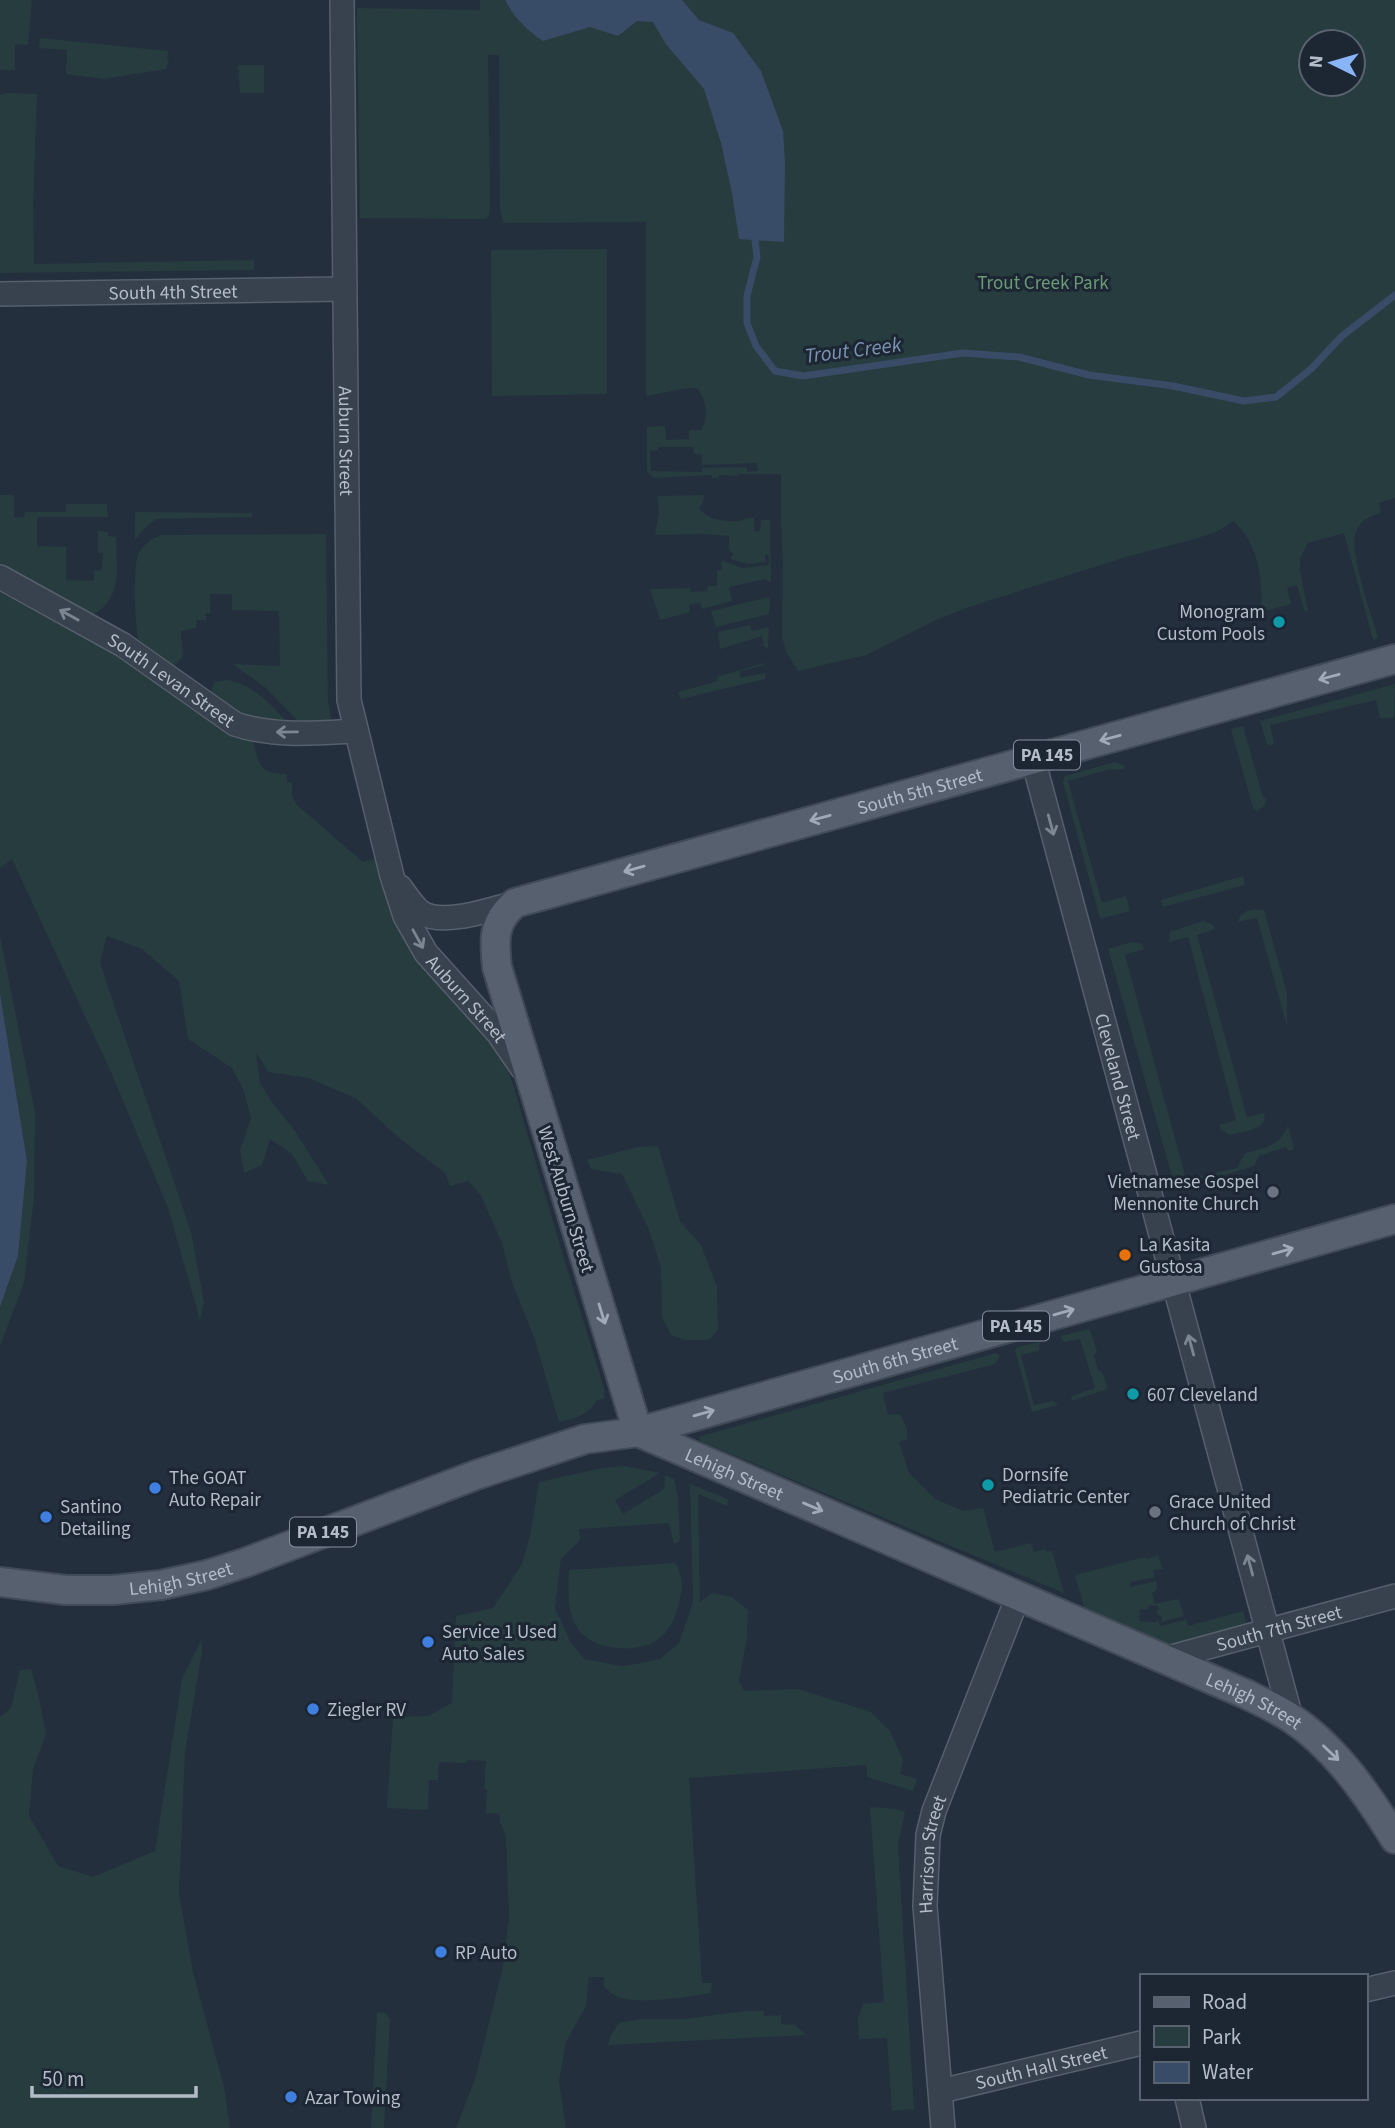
<svg xmlns="http://www.w3.org/2000/svg" width="1395" height="2128" font-family="'Source Sans 3',sans-serif">
<rect width="100%" height="100%" fill="#242f3e"/>
<path fill="#263c3f" fill-rule="evenodd" d="M0,0h32l-4,45 -13,-1v26h-15z
M480,0h25l5,10 179,-1 -7,-9h713v498l-16,5 2,10c-11,3 -21,7 -25,19 -8,19 16,83 22,106l-5,2 -29,-107 -36,10 -8,15v13l8,40h-3l-8,-26 -10,3 4,16 -30,8c2,-35 -2,-65 -27,-91l-16,10 -23,8 -66,17 -163,52 -30,12 -70,35 -68,16 -11,-18 -5,-15 1,-74 -2,-46v-44h-43l-1,2 -18,-1 -1,3h-6v-3l-59,3 -6,-7v-44l18,-1 1,14 23,-1v-9h12c8,-14 6,-29 -4,-42 -17,0 -33,5 -51,8v-174l-143,1 -3,-15 -1,-153h-11l2,149 -1,11 -3,4 -126,-1 -3,-210 123,2zM1311,42h42v42h-42zM658,447h35l1,7 8,1v10l55,-2 1,8 -11,1v-5l-45,1v4l-51,-1 -1,-20 8,-1z
M40,38l128,13 -1,9 2,1 -3,8 -62,10 -38,-5 1,-24 -28,-2z
M238,65h26v28h-24z
M6,93l31,1 -4,109 1,61 220,-4v10l-254,3v-178z
M607,249v145l-115,2 -1,-146z
M0,495h14v23l10,-1 1,-5h41v-8h41l1,13h-71v29l29,1v33l28,1v-10l8,-1 1,-17h-5v-22l10,1v4l8,1c0,33 8,61 -25,79l-91,-50z
M704,495l-1,7 -4,6c8,11 24,14 38,13 7,0 9,-4 17,-3v13h6l1,-11h9l1,62 -6,-3 -36,8 3,14 -30,8 -2,-7 -11,3 1,7 -30,8 -10,-31 40,-1 1,4 16,-1 1,-5h9v-15l5,-1 -1,-8 3,-1 18,7 27,-3v-10h-4v7l-17,2 -18,-5 3,-4 -4,-6v-13l-27,-2 -47,1 4,-22 -2,-17z
M135,512l117,1v4l-96,2 -9,7 -12,14z
M326,534l2,167 4,22 -30,2 -36,-37 -33,-24 47,2 -1,-55 -47,-1v-16h-22v19h-4v7h-9l-1,8 -15,3 2,25 -13,15c-9,-7 -23,-15 -29,-24 -7,-10 -8,-81 -3,-92 5,-11 13,-16 24,-20z
M0,592l126,69 67,49 60,32c7,23 6,32 34,32v8h5v14l4,8 67,58 15,-4 18,65 34,52 51,51 23,35 9,23 46,158 45,146v11l-7,1c-10,16 -21,18 -38,22l-25,-85 -22,-54 -10,-40 -21,-47 -13,-15 -18,5 -5,-13 -47,-36 -41,-38 -48,-21 -41,-6 -12,-20 4,31 12,19 23,29 34,54 -21,-4 -17,-28 -21,-14 -8,26 -18,8 -4,-23 11,-32 -8,-29 -11,-21 -44,-29 -9,-58 -37,-32 -35,-13 -7,27 91,269 13,70 -4,18 -32,-112 -57,-136 -99,-213 -12,9z
M770,597l-1,17 -53,13 -5,-16z
M750,625l2,6 17,-4 -1,21 -4,-1 -2,-11 -42,13 -2,-17z
M764,663l1,2 -25,6v7l25,-5v6l-84,20 -3,-7 40,-11 -1,-4z
M227,680c25,4 45,24 60,43l-42,-4 -36,-25 6,-12z
M1395,684l-1,34h-14l-4,-18 -106,25 4,19 -5,2 -2,-2 -7,-23z
M1243,726l20,71 4,2 -3,7 -7,5 -4,-3 -22,-79z
M1115,762l10,4 -2,3 -12,1 -1,-1 -42,12 34,122 24,-7 4,15 -30,8 -37,-137 2,-6z
M1243,876l2,9 -82,22 -2,-7z
M1254,909l10,1 23,83v33l-30,-108 -19,4c2,-9 8,-11 16,-13z
M1203,921l10,4 2,4 -18,6 50,182 17,-4c5,17 -21,18 -34,22l-10,-6v-4l16,-5 -48,-183 -19,5 1,-10z
M0,936l35,176 -1,85 -10,86 -24,63v-39l18,-51 9,-95 -27,-168z
M1132,942l9,2 4,5 -20,6 61,224 51,-11 8,-15c19,-5 36,-7 43,-28l6,24 -6,2 -2,-4 -27,9 -5,10 -22,7 -57,14 -67,-238z
M658,1146l22,75 21,24 16,42 1,43 -9,10h-24l-14,-5 -9,-18 -1,-49 -12,-38 -27,-56 -31,-5 -4,-9 51,-13z
M1090,1329l7,23 -3,3 4,15 4,2 6,17 -37,12 1,-5 23,-8 -15,-49 -16,3 -4,-6z
M1040,1342l-1,9 -18,4 13,50 19,-4 5,4 -26,7 -17,-62 2,-3z
M996,1353l4,3 -5,8 -112,29 5,22 12,-1 7,15v10l-8,3 10,31 26,26 29,12 19,-3 12,44 36,-9 3,9 11,-3 1,3 6,-1 12,42 -362,-151 -4,-5z
M624,1466l36,7 -45,27 8,14 41,-25 1,-14 9,4 4,18 2,41 -1,4 -5,2 -5,-21 -90,6 1,11 -19,19 -6,49 16,35 13,16 38,7 14,-2 24,-5 19,-16 14,-41 -3,-118 38,15 -1,7 -29,-12 2,108 12,-9 20,4 16,13 -1,27 -8,43 5,11 54,-2 73,23 19,19 13,29 -3,14 17,5 -4,12 -46,-14 -1,-12 -177,13 13,205h11l-3,10c-22,4 -72,12 -92,4 -5,-2 -10,-7 -14,-10v-10h-15l-3,29 -20,36 -7,39 7,47h-110l19,-49 27,-108 7,-52 -3,-82 -6,-15v-8l-14,-1 1,-24h-3l2,-28 -19,-1 -1,3 -27,-1 -1,18h-9l-1,30 -41,-2 6,-91 35,-1 24,-13 4,-87 37,-8 29,-44 8,-28 9,-54 63,-14z
M1158,1556l5,13 -10,1 2,7 -25,5v5l26,-6 1,9 -5,3 3,11 24,-5 5,17 -22,6 -1,-6 -4,-1 1,-9 -9,-1 -1,5 -8,-1 -1,12 17,1 2,-3 2,7 26,-6 2,6 55,-15 4,15 -82,21 -80,-37 -10,-35 70,-18 1,2z
M675,1563c8,12 8,22 5,36 -3,13 -8,29 -19,38 -21,19 -74,14 -86,-13 -8,-15 -7,-37 -6,-54z
M201,1640l1,12 -17,100 -6,142 14,78 31,115 6,41h-230v-411l11,-9 9,-38 11,-1 7,25 8,40 -13,35 -4,47 29,50 35,11 62,-26 27,-172z
M870,1807l26,2 9,3 -7,33 16,264 -22,2 -5,-73 -28,1 -1,-20 5,-15 21,-2z
M746,2011h17l1,5 18,-1 -1,9 14,1 11,10 -198,10 3,-10 8,-12 21,-4h44z
M377,2012l9,1 4,7 -6,108h-13z"/>
<path fill="#394c67" d="M505,0h177l17,20 34,13 28,38 22,60 2,32 -1,79 -45,-3 -7,-46 -11,-50 -17,-54 -39,-46 -12,-21 -16,-1 -19,15 -28,-9 -47,14c-17,-12 -28,-22 -38,-41z
M0,993l27,168 -9,95 -18,51z"/>
<g fill="none" stroke-linecap="round" stroke-linejoin="round">
<path stroke="#394c67" stroke-width="7" d="M754,231l3,26 -10,39v27l9,23 19,25 28,5 160,-23 56,4 70,18 84,11 71,15 32,-4 35,-28 31,-33 53,-41"/>
<defs>
<g id="minor">
<path id="s1" d="M342,0l7,700 43,176 13,40 21,37 72,80 24,35"/>
<path id="s2" d="M0,294l345,-5"/>
<path id="s3" d="M0,577l123,68 112,79c38,13 81,9 120,7"/>
<path id="s4" d="M1033,759l258,959"/>
<path d="M400,887c7,9 13,20 22,26 22,13 70,-4 93,-10"/>
<path id="s5" d="M1164,1659l231,-63"/>
<path d="M1365,1990l30,-7"/>
<path id="s6" d="M941,2091l200,-48"/>
<path d="M1187,2098l7,30"/>
<path id="s7" d="M943,2128l-18,-222 3,-71 6,-24 85,-217"/>
</g>
<g id="major">
<path id="s8" d="M638,1432l-141,-465c-3,-28 -4,-45 18,-64l880,-244"/>
<path id="s9" d="M638,1432l610,263c14,7 29,14 43,23 44,29 77,77 104,121"/>
<path id="s10" d="M0,1582l65,8h48l48,-5 46,-10 40,-13 229,-87 109,-36 53,-7 757,-213"/>
</g>
</defs>
<use href="#minor" stroke="#565f6c" stroke-width="26"/>
<use href="#major" stroke="#414a57" stroke-width="32"/>
<use href="#minor" stroke="#38414e" stroke-width="23"/>
<use href="#major" stroke="#56606e" stroke-width="28"/>
</g>
<defs><path id="oneway-shaft" d="M-6 0H5M1.5-3L5.5 0L1.5 3" fill="none" stroke-width="1.6" stroke-linecap="round" stroke-linejoin="round" transform="scale(1.75)"/></defs>
<g stroke="#7c8592">
<use href="#oneway-shaft" transform="translate(69 615) rotate(-151)"/>
<use href="#oneway-shaft" transform="translate(287 732) rotate(179)"/>
<use href="#oneway-shaft" transform="translate(1051 825) rotate(75)"/>
<use href="#oneway-shaft" transform="translate(418 939) rotate(61)"/>
<use href="#oneway-shaft" transform="translate(1191 1345) rotate(-105)"/>
<use href="#oneway-shaft" transform="translate(1250 1565) rotate(-105)"/>
</g>
<g stroke="#a1aab7">
<use href="#oneway-shaft" transform="translate(1329 677) rotate(165)"/>
<use href="#oneway-shaft" transform="translate(1110 738) rotate(165)"/>
<use href="#oneway-shaft" transform="translate(820 818) rotate(165)"/>
<use href="#oneway-shaft" transform="translate(634 869) rotate(164)"/>
<use href="#oneway-shaft" transform="translate(1283 1251) rotate(-16)"/>
<use href="#oneway-shaft" transform="translate(1064 1312) rotate(-16)"/>
<use href="#oneway-shaft" transform="translate(602 1314) rotate(73)"/>
<use href="#oneway-shaft" transform="translate(704 1413) rotate(-16)"/>
<use href="#oneway-shaft" transform="translate(813 1507) rotate(23)"/>
<use href="#oneway-shaft" transform="translate(1331 1753) rotate(44)"/>
</g>
<g fill="#0f9aa8" stroke="#1d2633" stroke-width="2.5">
<circle cx="1279" cy="622" r="7"/>
<circle cx="1133" cy="1394" r="7"/>
<circle cx="988" cy="1485" r="7"/>
</g>
<g fill="#6b7280" stroke="#1d2633" stroke-width="2.5">
<circle cx="1273" cy="1192" r="7"/>
<circle cx="1155" cy="1512" r="7"/>
</g>
<circle fill="#e8710a" stroke="#1d2633" stroke-width="2.5" cx="1125" cy="1255" r="7"/>
<g fill="#3f7fe0" stroke="#1d2633" stroke-width="2.5">
<circle cx="155" cy="1488" r="7"/>
<circle cx="46" cy="1517" r="7"/>
<circle cx="428" cy="1642" r="7"/>
<circle cx="313" cy="1709" r="7"/>
<circle cx="441" cy="1952" r="7"/>
<circle cx="291" cy="2097" r="7"/>
</g>
<g text-anchor="middle" stroke-width="6" stroke-linejoin="round" paint-order="stroke">
<g fill="#1d2633" stroke="#878f9c" stroke-width="2">
<rect x="1014" y="740.5" width="66" height="29" rx="5"/>
<rect x="983" y="1311.5" width="66" height="29" rx="5"/>
<rect x="290" y="1517.5" width="66" height="29" rx="5"/>
</g>
<g font-size="18" font-weight="bold" fill="#b4bcc9">
<text x="1047" y="761">PA 145</text>
<text x="1016" y="1332">PA 145</text>
<text x="323" y="1538">PA 145</text>
</g>
<g font-size="19" fill="#6b9a76" stroke="#1d2633">
<text x="1043" y="289">Trout Creek Park</text>
</g>
<g font-size="19" fill="#b4bcc9" stroke="#1d2633">
<text dy="7" stroke="none"><textPath href="#s2" startOffset="173">South 4th Street</textPath></text>
<text dy="7" stroke="none"><textPath href="#s1" startOffset="441">Auburn Street</textPath></text>
<text dy="7" stroke="none"><textPath href="#s3" startOffset="200">South Levan Street</textPath></text>
<text dy="7" stroke="none"><textPath href="#s8" startOffset="976">South 5th Street</textPath></text>
<text dy="7" stroke="none"><textPath href="#s1" startOffset="1027">Auburn Street</textPath></text>
<text dy="7" stroke="none"><textPath href="#s4" startOffset="329">Cleveland Street</textPath></text>
<text transform="translate(567 1199) rotate(73)" y="7">West Auburn Street</text>
<text dy="7" stroke="none"><textPath href="#s10" startOffset="931">South 6th Street</textPath></text>
<text dy="7" stroke="none"><textPath href="#s9" startOffset="105">Lehigh Street</textPath></text>
<text dy="7" stroke="none"><textPath href="#s10" startOffset="182">Lehigh Street</textPath></text>
<text dy="7" stroke="none"><textPath href="#s5" startOffset="119">South 7th Street</textPath></text>
<text dy="7" stroke="none"><textPath href="#s9" startOffset="672">Lehigh Street</textPath></text>
<text dy="7" stroke="none"><textPath href="#s7" startOffset="275">Harrison Street</textPath></text>
<text dy="7" stroke="none"><textPath href="#s6" startOffset="103">South Hall Street</textPath></text>
</g>
<g font-size="19" fill="#b4bcc9" stroke="#1d2633" text-anchor="start">
<text x="1265" y="618" text-anchor="end">Monogram<tspan x="1265" dy="22">Custom Pools</tspan></text>
<text x="1259" y="1188" text-anchor="end">Vietnamese Gospel<tspan x="1259" dy="22">Mennonite Church</tspan></text>
<text x="1139" y="1251">La Kasita<tspan x="1139" dy="22">Gustosa</tspan></text>
<text x="1147" y="1401">607 Cleveland</text>
<text x="1002" y="1481">Dornsife<tspan x="1002" dy="22">Pediatric Center</tspan></text>
<text x="169" y="1484">The GOAT<tspan x="169" dy="22">Auto Repair</tspan></text>
<text x="1169" y="1508">Grace United<tspan x="1169" dy="22">Church of Christ</tspan></text>
<text x="60" y="1513">Santino<tspan x="60" dy="22">Detailing</tspan></text>
<text x="442" y="1638">Service 1 Used<tspan x="442" dy="22">Auto Sales</tspan></text>
<text x="327" y="1716">Ziegler RV</text>
<text x="455" y="1959">RP Auto</text>
<text x="305" y="2104">Azar Towing</text>
</g>
<g font-size="21" font-style="italic" fill="#7c92b1" stroke="#1d2633">
<text transform="translate(853 350) rotate(-7)" y="7">Trout Creek</text>
</g>
</g>
<rect x="1140" y="1974" width="228" height="126" fill="#1d2633" stroke="#59626f" stroke-width="2"/>
<rect x="1154" y="1997" width="35" height="10" fill="#56606e" stroke="#59626f" stroke-width="2"/>
<text x="1202" y="2009" font-size="21" fill="#b4bcc9">Road</text>
<rect x="1154" y="2026" width="35" height="21" fill="#263c3f" stroke="#59626f" stroke-width="2"/>
<text x="1202" y="2044" font-size="21" fill="#b4bcc9">Park</text>
<rect x="1154" y="2062" width="35" height="21" fill="#394c67" stroke="#59626f" stroke-width="2"/>
<text x="1202" y="2079" font-size="21" fill="#b4bcc9">Water</text>
<g transform="translate(1332 63) rotate(275)"><circle r="33" fill="#1d2633" stroke="#59626f" stroke-width="2"/>
<path d="M0-5L12 26L0 18L-12 26Z" fill="#8ab4f8"/>
<text y="-10" font-size="19" font-weight="bold" text-anchor="middle" fill="#b4bcc9">N</text>
</g>
<path d="M32 2086v10h164v-10" fill="none" stroke="#b4bcc9" stroke-width="3.5"/>
<text x="42" y="2086" font-size="21" fill="#b4bcc9" stroke="#1d2633" stroke-width="5" paint-order="stroke">50 m</text>
</svg>
